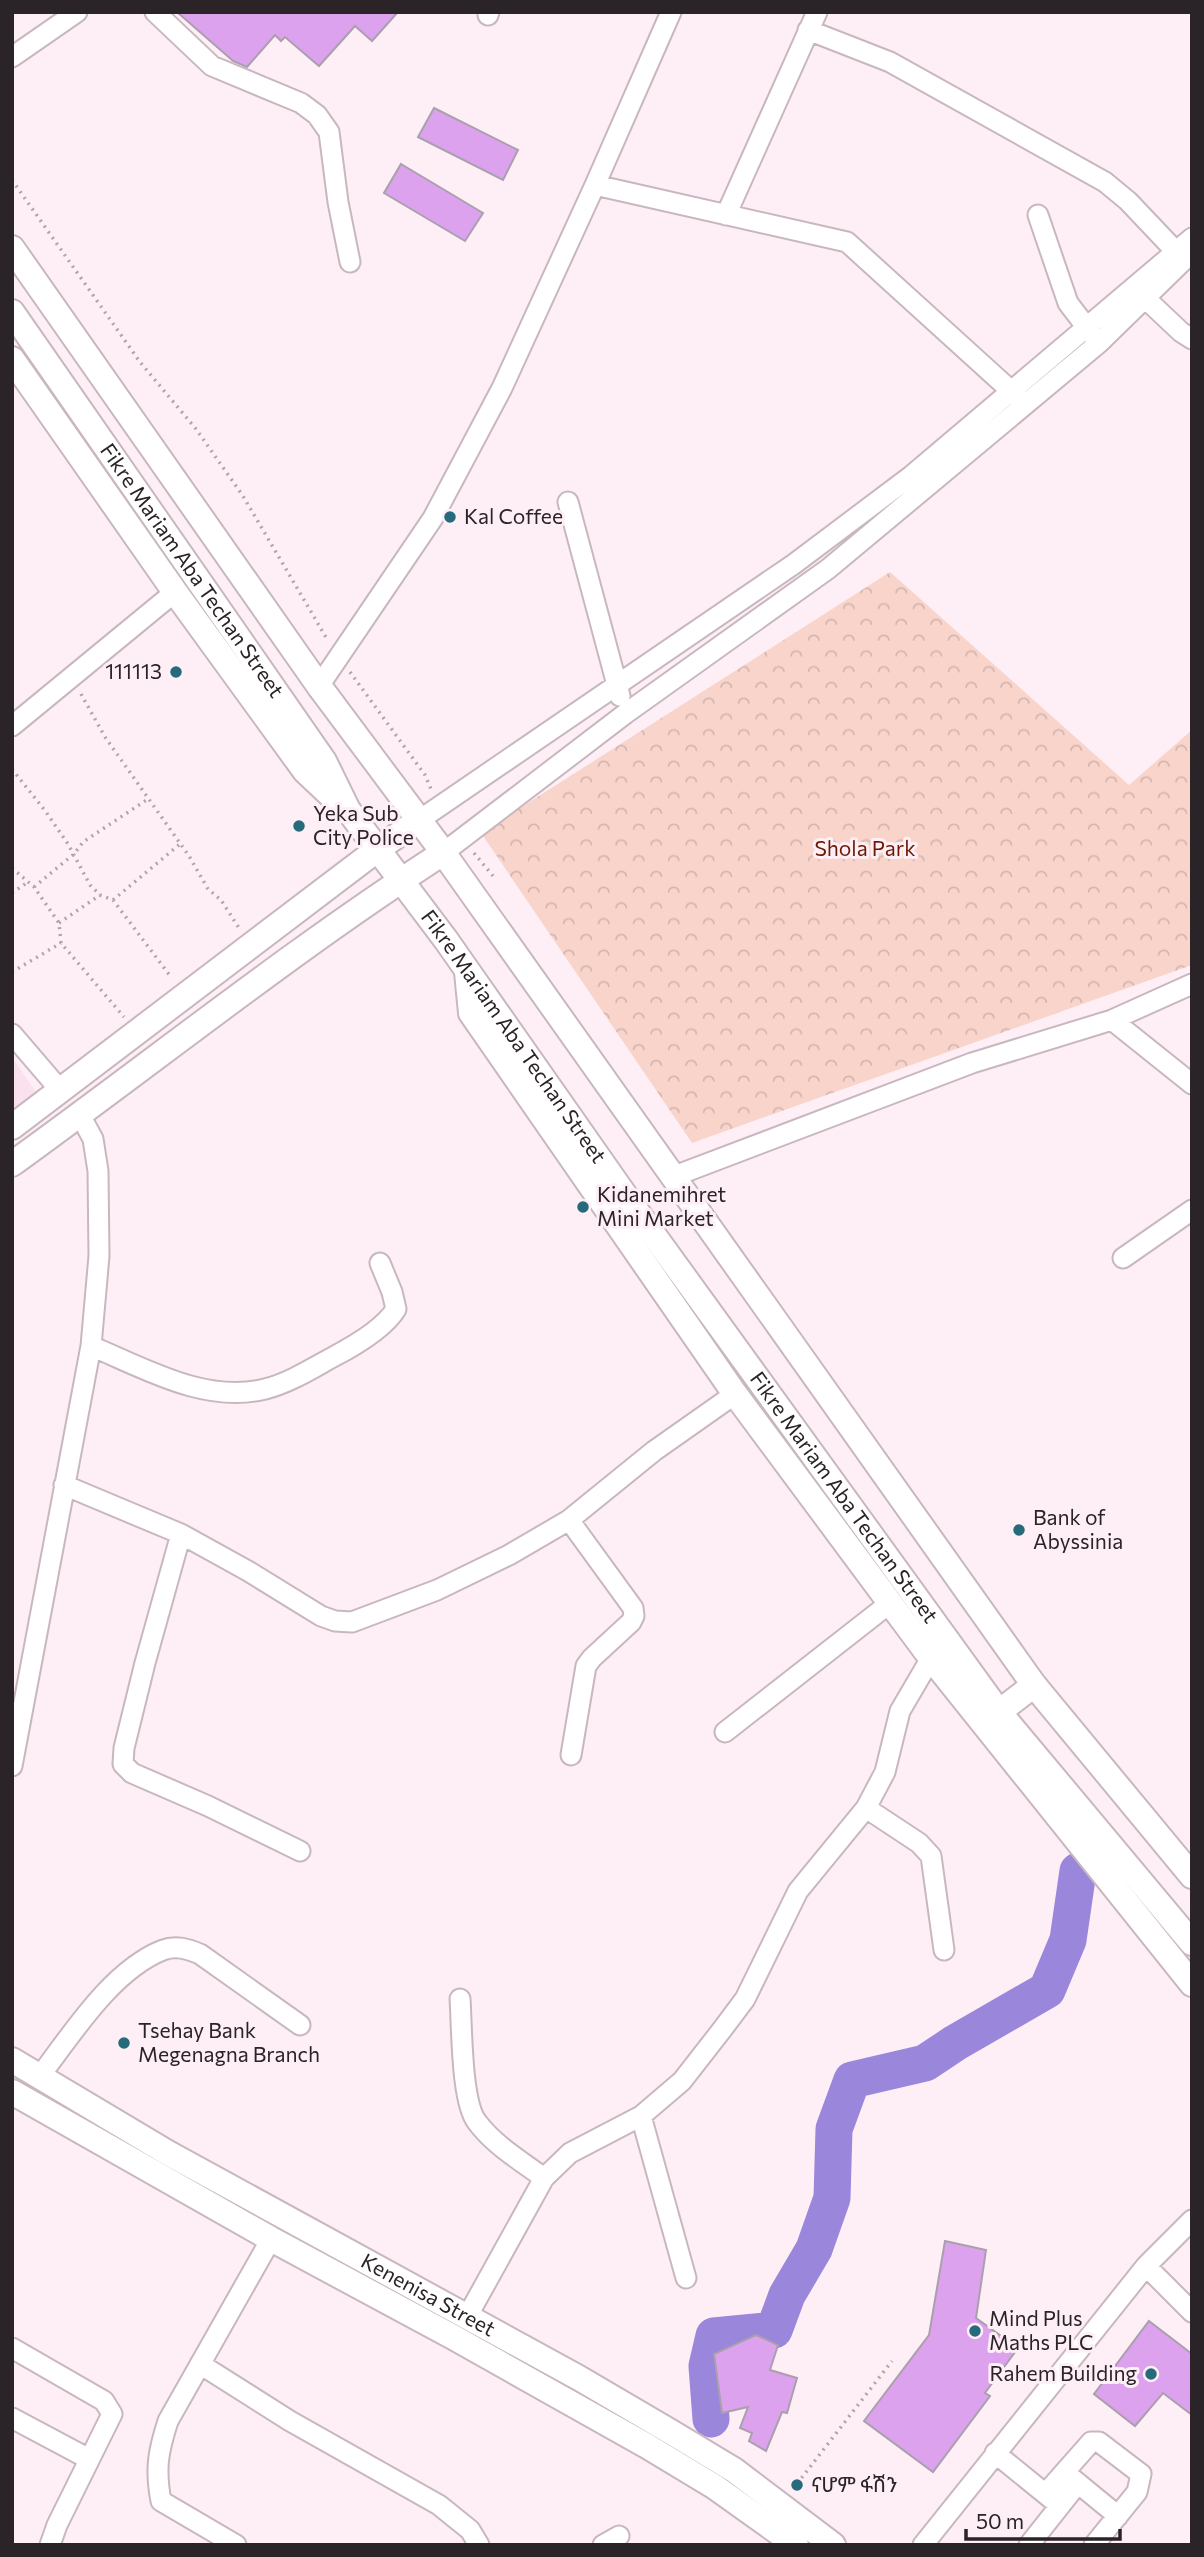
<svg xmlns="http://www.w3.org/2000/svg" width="1204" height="2557" font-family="Commissioner,'Noto Sans Ethiopic',sans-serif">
<defs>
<pattern id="forest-crowns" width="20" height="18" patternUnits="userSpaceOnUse" patternTransform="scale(1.75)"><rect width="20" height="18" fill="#f8d4cb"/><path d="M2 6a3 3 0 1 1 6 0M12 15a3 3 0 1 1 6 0" fill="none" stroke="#d5b6ae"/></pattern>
</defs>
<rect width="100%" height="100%" fill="#feeff7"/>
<path fill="#fbe0ee" d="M12,1057l34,50 -34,21z"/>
<path fill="url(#forest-crowns)" d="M890,572l239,213 63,-55v235l-500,178 -211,-310z"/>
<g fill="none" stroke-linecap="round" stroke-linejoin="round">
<path stroke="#9a86da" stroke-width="37" d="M711,2419l-4,-53 7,-30 60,-6 13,-35 27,-46 18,-51 2,-69 18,-49 73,-17 30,-20 92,-53 21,-50 10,-69"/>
</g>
<path fill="#dda2ee" stroke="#aa9fad" stroke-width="2" d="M177,12h221l-26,29 -17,-15 -36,40 -34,-29 -4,4 -6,-6 -28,32 -14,-6z
M434,108l84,42 -15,30 -85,-43z
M401,164l82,49 -18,28 -81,-48z
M945,2241l41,9 -10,68 42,30 -33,45 5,3 -57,76 -69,-51 65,-86z
M1149,2321l43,33v61l-29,-22 -28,33 -41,-32z
M756,2335l22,10 -8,25 27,8 -10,35 -5,-1 -16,39 -17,-10 3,-8 -12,-5 8,-21 -26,6 -8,-59z"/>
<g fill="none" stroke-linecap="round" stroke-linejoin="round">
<defs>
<path id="minor" d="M155,12l57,54 89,37 16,12 12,17 9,70 12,60
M488,15l1,-3
M808,30l82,32 215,120 23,19 55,58
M12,57l65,-45
M595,185l252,57 173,157
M726,215l91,-203
M1038,215l30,88 26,34
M1146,299l35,33 11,7
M568,502l52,194
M319,686l114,-168 69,-130 93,-203 76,-173
M12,726l163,-134
M418,821l376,-257 117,-88 281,-238
M443,853l182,-139 203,-145 271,-226 86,-84
M1112,1020l80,64
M12,1034l48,56
M672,1177l300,-114 140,-43 80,-36
M1123,1258l69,-48
M91,1346c53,22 114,58 174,43 24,-6 46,-20 68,-32 21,-11 51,-28 63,-48l-4,-17 -12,-29
M64,1485l117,49 67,37 73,45 14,5 17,1 85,-32 72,-35 60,-35 85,-69 81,-57
M569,1520l64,88 1,8 -3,6 -39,36 -6,8 -15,89
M181,1534l-36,129 -21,85 -1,16 9,9 76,33 92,45
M725,1732l165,-129
M12,1766l79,-420 8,-90 -1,-85 -5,-32 -13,-24
M866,1808l53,35 12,13 13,94
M460,1999c2,27 1,103 17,123 17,23 44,39 67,56l-77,139
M40,2076c32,-42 72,-106 123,-126 13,-5 25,-1 37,4l100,71
M641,2116l45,162
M544,2178l26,-25 71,-37 41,-35 39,-50 24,-32 53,-108 68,-83 19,-36 15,-61 31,-53
M1146,2266l46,46
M12,2348l92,53 8,13 -55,111 -7,20
M200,2364l90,57 149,84 31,25 9,15
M12,2418l77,41
M995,2453l64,52
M1068,2475l50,41
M1046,2493l45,-51h8l42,32 -4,18 -43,53
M236,2545l-75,-44c-6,-32 -3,-49 7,-80l103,-182
M603,2545l16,-9
M923,2545l223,-279 46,-46
M1029,2545l49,-62"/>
<g id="major">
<path d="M12,248l307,438 118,158 597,841 158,191"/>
<path id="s1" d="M12,312l312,449 24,49 98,130 178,254 375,518 193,231"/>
<path d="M12,359l163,233 130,179 34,32"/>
<path d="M467,972l4,41 264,381 196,264 261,326"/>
<path d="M12,1127l366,-278 40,-28"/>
<path d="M12,1164c144,-104 282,-215 431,-311"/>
<path d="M999,1712l35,-27"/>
<path id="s2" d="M12,2060l156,93 411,225 92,54 63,38 99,75"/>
<path d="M12,2092l259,147 182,98 194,109 68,41 81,58"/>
</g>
</defs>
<use href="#minor" stroke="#c9b7c0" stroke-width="23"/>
<use href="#major" stroke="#c9b7c0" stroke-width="28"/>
<path stroke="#b0a4ab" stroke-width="3.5" stroke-dasharray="2 5" stroke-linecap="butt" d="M12,180l128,182 56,67 47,67 84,143
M350,672l75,103 6,14
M81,694l24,43 84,119 19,33 13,11 18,28
M12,769l34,43 22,32 22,41 10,10 13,5 58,77
M474,853l19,23
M12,868l22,19 25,36 2,20 63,74
M34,887l40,-33 9,-12 65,-43
M12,893l16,-11
M113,900l67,-56
M59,923l41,-28
M12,972l49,-29
M793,2489l99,-128"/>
<use href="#minor" stroke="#fff" stroke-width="19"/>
<use href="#major" stroke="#fff" stroke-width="24"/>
</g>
<g fill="#266a7b" stroke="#feeff7" stroke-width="2.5">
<circle cx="450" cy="517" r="7"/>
<circle cx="176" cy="672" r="7"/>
<circle cx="299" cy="826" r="7"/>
<circle cx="583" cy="1207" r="7"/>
<circle cx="1019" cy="1530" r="7"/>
<circle cx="124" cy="2043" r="7"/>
<circle cx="975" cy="2331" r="7"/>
<circle cx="1151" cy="2374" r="7"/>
<circle cx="797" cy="2485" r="7"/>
</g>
<g text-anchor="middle" stroke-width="6" stroke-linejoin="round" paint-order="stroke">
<g font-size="21" fill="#2a2327" stroke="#feeff7" text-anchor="start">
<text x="464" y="524">Kal Coffee</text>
<text x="162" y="679" text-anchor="end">111113</text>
<text x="313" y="821">Yeka Sub<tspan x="313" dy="24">City Police</tspan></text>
<text x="597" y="1202">Kidanemihret<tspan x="597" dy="24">Mini Market</tspan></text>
<text x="1033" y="1525">Bank of<tspan x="1033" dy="24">Abyssinia</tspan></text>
<text x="138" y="2038">Tsehay Bank<tspan x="138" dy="24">Megenagna Branch</tspan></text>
<text x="989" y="2326">Mind Plus<tspan x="989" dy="24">Maths PLC</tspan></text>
<text x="1137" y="2381" text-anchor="end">Rahem Building</text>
<text x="811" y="2492">ናሆም ፋሽን</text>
</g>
<g font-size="21" fill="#2a2327" stroke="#feeff7">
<text dy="7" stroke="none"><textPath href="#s1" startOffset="315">Fikre Mariam Aba Techan Street</textPath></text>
<text dy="7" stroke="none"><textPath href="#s1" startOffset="882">Fikre Mariam Aba Techan Street</textPath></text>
<text dy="7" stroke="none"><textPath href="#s1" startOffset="1449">Fikre Mariam Aba Techan Street</textPath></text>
<text dy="7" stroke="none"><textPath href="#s2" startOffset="478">Kenenisa Street</textPath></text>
</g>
<g font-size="21" fill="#6d1902" stroke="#feeff7">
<text x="865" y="856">Shola Park</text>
</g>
</g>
<rect width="1204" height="2557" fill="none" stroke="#2a2327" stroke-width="28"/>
<path d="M966 2529v10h154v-10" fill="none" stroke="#2a2327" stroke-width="3.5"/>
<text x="976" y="2529" font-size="21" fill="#2a2327" stroke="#feeff7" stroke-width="5" paint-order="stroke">50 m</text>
</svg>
